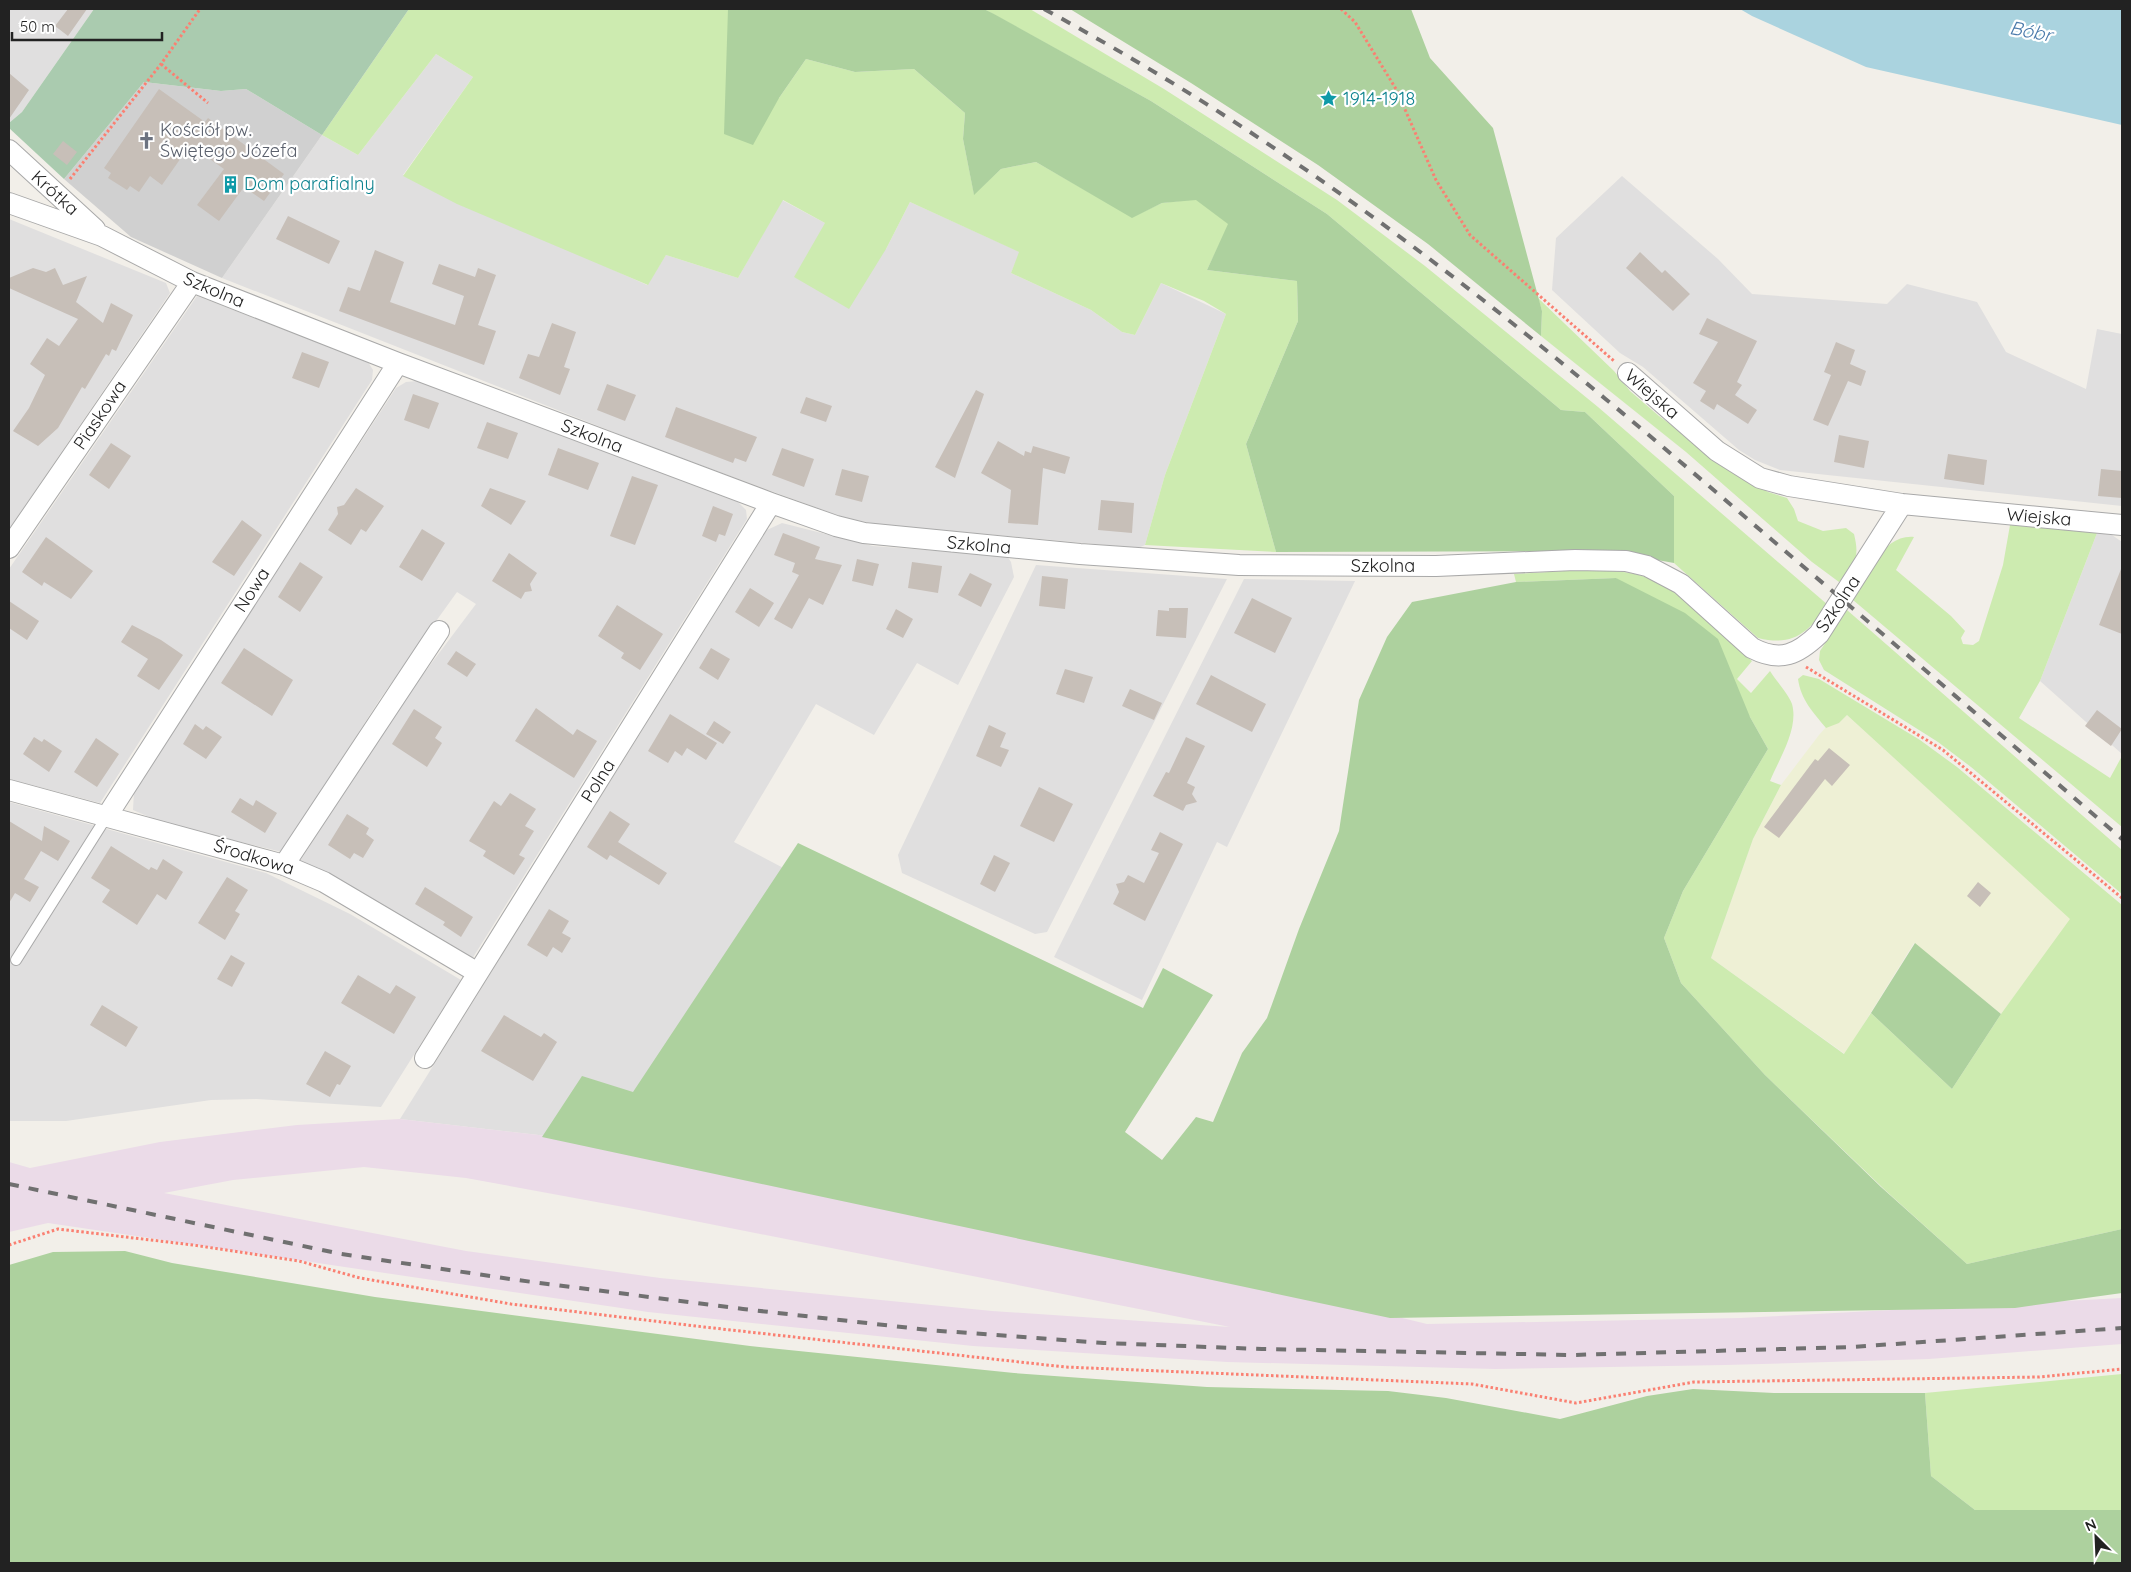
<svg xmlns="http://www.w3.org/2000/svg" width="2131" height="1572" font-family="Quicksand,sans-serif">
<rect width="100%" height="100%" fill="#f2efe9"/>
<path fill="#e0dfdf" d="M9,9h85l-72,103 -13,11z
M436,54l37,23 -70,98 244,110 19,-30 72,23 44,-78 43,23 61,26 24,-47 110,50 -9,21 80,37 31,22 13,3 26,-52 65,31 -61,161 -20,70 -7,3 -262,-24 -34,-7 -188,-69 -432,-170 100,-143 36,20z
M1622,176l96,83 34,35 135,10 20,-20 70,18 29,50 80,37 11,-60 25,5v172l-342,-36 -25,-10 -16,-10 -96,-83 -23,-14 -68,-63 4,-52z
M9,219l157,64 4,10 -161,236z
M197,296l171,66 5,8 -1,10 -272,423 -91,-24v-210z
M417,381l321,121 8,8 1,9 -275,440 -172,-98 103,-160 73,-97 -19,-12 -77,107 -98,153 -119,-29 -30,-13 1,-19 262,-403 10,-6z
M782,523l91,23 134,10 4,6 3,15 -56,108 -41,-22 -43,72 -58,-31 -82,138 57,30 -182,271 -209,-24 367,-589z
M2097,533l15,2 10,7v212l-82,-73z
M1036,565l191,14 -180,353 -12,2 -133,-61 -4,-18z
M1244,579l111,2 -128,266 -10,-5 -75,158 -88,-43z
M9,802l257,71 84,41 111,66 -80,127 -124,-8 -46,1 -145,21h-57z"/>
<path fill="#ebdbe8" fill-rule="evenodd" d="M400,1119l209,24 658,142 160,39 313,-6 382,-20v46l-193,15 -204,6 -230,4 -268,-7 -254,-16 -325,-34 -600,-89 -39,9v-70l21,6 130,-26 137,-17zM364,1167l102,11 163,30 601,119 -238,-16 -332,-33 -194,-27 -302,-58 69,-13z"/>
<path fill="#d0d0d0" d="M144,82l77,9 25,-2 76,46 -100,143 -91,-41 -67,-58z"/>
<path fill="#eef0d5" d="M1847,715l224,204 -70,95 -87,-71 -69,111 -134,-96 42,-119 28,-54 38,-50 8,-9 12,-3z"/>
<path fill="#cdebb0" d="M409,9h319v26l51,63 27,-39 49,13 59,-3 51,44 -2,26 11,55 27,-25 35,-7 96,55 30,-14 34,-4 33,25 -22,46 90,11 1,40 -52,123 30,108 -131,-7 20,-70 61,-161 -22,-13 -43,-18 -26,52 -13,-3 -31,-22 -80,-37 8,-21 -109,-50 -24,47 -37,60 -55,-32 31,-54 -42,-23 -45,78 -72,-23 -18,30 -191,-81 -54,-28 70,-99 -37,-23 -78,101 -36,-20z
M984,9h46l134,80 173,111 88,66 173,141 230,198c-20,27 -34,42 -70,33l-84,-75v-67l-89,-84 -24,-2 -234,-196 -176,-113z
M1538,298l76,73 16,20 29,25 77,56 32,20 19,6 7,11 4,12 25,10 23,-3 8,6c6,24 1,30 -15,48l-27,-20 -126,-110 -145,-116 1,-25z
M2010,525l87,8 -57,148 -21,37 91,60 12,-22v71l-269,-227c13,-23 29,-66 61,-63l-18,33 55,46 14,15 -4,7 2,6 10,1 6,-4 24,-76z
M1565,571c23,0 47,-2 70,3 40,10 59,35 87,61 10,9 20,17 30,26l-15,18 14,14 19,-22c6,10 18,22 22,33 7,25 -13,55 -22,77l11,4 -28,54 -42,119 133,96 27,-41 81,76 49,-75 69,-95 -223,-204 -8,8 -13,5c-13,-16 -25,-28 -28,-49l5,-4 16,4 101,61 37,27 165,138v324l-155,35 -81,-73 -121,-116 -84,-92 -17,-45 19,-47 85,-142 -18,-32 -134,-139 -100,4 -2,-8z
M1847,610l275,240v44l-151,-127 -33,-25 -114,-72 -5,-10 1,-9z
M2122,1374v136h-147l-44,-34 -6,-83z"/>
<path fill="#add19e" d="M728,9h256l10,5 157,87 176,113 234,196 24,2 89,84v67l-67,-12 -331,1 -30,-108 52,-123 -1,-40 -90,-11 21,-46 -32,-24 -34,3 -30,15 -96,-56 -35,7 -27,26 -11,-56 2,-26 -51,-44 -59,3 -49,-13 -27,39 -26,47 -29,-11z
M1070,9h341l19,49 63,70 49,183 -1,25 -113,-92 -110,-79 -127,-82z
M1616,578l69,35 33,26 32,78 18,32 -85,142 -19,47 17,45 84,92 116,112 86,77 155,-35v64l-107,15 -625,10 -848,-181 40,-61 51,16 165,-249 345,165 20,-40 50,27 -88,137 37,28 34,-43 17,5 29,-69 25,-35 32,-89 40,-98 20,-131 28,-63 25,-35 104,-20z
M1915,943l86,71 -49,75 -81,-76z
M125,1251l47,12 203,34 375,49 264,27 193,14 181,4 58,7 114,21 87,-23 46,-7 81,4h151l6,83 44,34h147v53h-2113v-298l44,-13z"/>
<path fill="#aacbaf" d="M94,9h315l-87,126 -76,-46 -25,2 -77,-9 -80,97 -55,-51v-5l13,-11z"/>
<path fill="#aad3df" d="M1740,9h382v116l-256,-58 -114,-51z"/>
<path fill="#c7bfb8" d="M68,9h19l-19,27 -13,-10z
M9,73l20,17 -20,29z
M159,89l46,33 3,-4 76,56 -20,27 -20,-14 -25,34 -22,-16 27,-36 -34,-24 -28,40 -12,-9 -11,16 -9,-6 -3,4 -19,-12 3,-5 -7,-5z
M63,141l14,11 -10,13 -14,-11z
M288,216l52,25 -11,23 -53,-25z
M375,250l29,12 -14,40 65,23 9,-29 -32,-12 7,-20 36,13 3,-9 18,7 -18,50 18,6 -12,34 -145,-54 9,-24 12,4z
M1640,252l22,21 3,-3 25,24 -17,17 -47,-43z
M33,268l13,4 9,-4 8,17 24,-9 -11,26 27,21 8,-20 22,12 -17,36 -4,-2 -3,7 -3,-2 -21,35 -3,-2 -24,41 -20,18 -25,-15 16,-23 16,-33 -15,-11 17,-26 12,8 19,-27 -69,-31v-10z
M1707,318l50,23 -20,41 5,3 -7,10 22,15 -9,14 -31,-20 -3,6 -14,-9 6,-10 -13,-8 25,-41 -19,-8z
M552,323l24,9 -12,35 6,2 -10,26 -41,-17 9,-24 11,3z
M1836,342l19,8 -5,14 16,7 -5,15 -13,-5 -20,45 -15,-6 18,-45 -7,-3z
M302,352l27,10 -10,26 -27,-10z
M607,384l29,11 -11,26 -28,-11z
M976,390l8,4 -29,84 -20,-11z
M413,394l26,9 -10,26 -25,-9z
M806,397l26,9 -6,16 -26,-9z
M676,407l81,30 -11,25 -11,-4 -2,5 -68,-26z
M487,422l31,11 -10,26 -31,-11z
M1839,435l30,6 -5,27 -30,-6z
M998,441l26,15 1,-5 6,2 2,-7 37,11 -5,17 -22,-6 -5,57 -30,-2 3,-33 -30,-17z
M111,443l20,13 -22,33 -20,-14z
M558,448l41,15 -11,27 -40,-15z
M782,448l32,11 -10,28 -32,-12z
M1948,454l39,6 -3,25 -40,-6z
M842,469l27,7 -7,26 -27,-7z
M2101,469l21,2v27l-24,-2z
M632,476l26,9 -23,60 -25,-9z
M356,488l28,18 -18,26 -5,-3 -10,16 -23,-15 10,-16 -1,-7 7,-2z
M490,488l36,13 -15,24 -30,-19z
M1101,500l33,3 -2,30 -34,-3z
M713,506l20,8 -8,22 -6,-2 -3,8 -14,-6z
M242,520l20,15 -28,41 -22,-14z
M422,529l23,14 -23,38 -23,-14z
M783,533l37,14 -5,12 27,6 -19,40 -14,-7 -17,31 -18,-10 25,-44 -7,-3 3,-9 -21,-8z
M46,537l47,34 -22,28 -27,-17 -2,4 -20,-14z
M509,553l28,20 -7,11 2,7 -7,1 -4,7 -29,-18z
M857,559l22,5 -6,22 -21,-5z
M300,562l23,15 -23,35 -22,-15z
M912,562l30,4 -4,27 -30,-5z
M2121,569h1v65l-23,-9z
M970,573l22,11 -11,23 -23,-12z
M1042,576l26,3 -3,30 -26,-3z
M750,588l24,15 -15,24 -24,-15z
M1252,598l40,20 -17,35 -41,-20z
M9,601l30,20 -12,19 -18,-12z
M617,605l46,29 -23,36 -19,-12 3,-5 -26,-17z
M1169,608h19l-2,30 -30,-2 2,-26 11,1z
M896,609l17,10 -10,19 -17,-9z
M132,625l29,15 22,15 -24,35 -22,-14 11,-17 -27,-17z
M244,648l49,32 -21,36 -51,-33z
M711,648l19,11 -12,21 -19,-12z
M456,651l20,13 -9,13 -20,-13z
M1065,669l28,8 -9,26 -28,-9z
M1211,675l55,29 -14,28 -56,-28z
M1130,689l32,14 -8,17 -32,-14z
M536,708l37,27 4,-6 20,12 -23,37 -59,-37z
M414,709l28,18 -7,11 7,5 -15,24 -35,-23z
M2097,710l25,19 -11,17 -26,-20z
M670,714l47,29 -11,17 -19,-12 -5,8 -7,-5 -7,12 -20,-12z
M714,721l17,11 -8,12 -17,-10z
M195,724l8,6 3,-4 16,11 -16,22 -23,-15z
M989,725l17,8 -6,14 9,3 -8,17 -25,-11z
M34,737l8,5 2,-3 18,12 -13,21 -26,-18z
M1186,737l19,9 -18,37 8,4 -3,7 5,8 -11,3 -3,6 -30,-15 13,-24 3,1z
M96,738l23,16 -22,33 -23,-15z
M1829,748l21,17 -18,21 -7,-7 -46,59 -15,-11 51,-68 3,2z
M1039,787l34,17 -19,38 -34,-16z
M510,793l26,16 -11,17 9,5 -15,24 6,3 -11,17 -31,-19 3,-5 -17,-10 25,-40 7,5z
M240,798l13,8 3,-6 21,13 -12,20 -34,-21z
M610,811l20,13 -12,18 49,31 -8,12 -49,-30 -3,5 -20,-13z
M347,814l22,14 -3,6 8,6 -11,18 -9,-5 -4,6 -22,-14z
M9,821l33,20 2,-15 26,15 -12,20 -17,-10 -17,28 15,8 -9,15 -15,-9 -6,10z
M1160,832l23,12 -38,77 -32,-17 6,-12 -3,-8 8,-2 4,-7 16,8 15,-30 -8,-3z
M111,846l38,24 2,-3 6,3 6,-11 20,13 -17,28 -9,-6 -20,31 -35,-23 8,-12 -19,-12z
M994,855l16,8 -15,29 -15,-8z
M227,877l21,13 -13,21 5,3 -15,26 -27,-17z
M1978,882l13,11 -11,14 -13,-11z
M425,887l48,30 -12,20 -18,-12 2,-3 -30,-18z
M549,909l20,12 -7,12 9,5 -9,15 -9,-6 -6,10 -20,-12z
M231,955l14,8 -13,24 -15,-8z
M358,975l32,19 6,-9 20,12 -22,37 -53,-31z
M102,1005l36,22 -12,20 -36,-22z
M504,1015l37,22 3,-4 13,9 -24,39 -52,-30z
M325,1051l26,15 -11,19 -3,-1 -7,13 -24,-13z"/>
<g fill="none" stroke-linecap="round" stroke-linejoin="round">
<defs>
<path id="service" d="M16,960l91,-144"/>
<path id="minor" d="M9,150l86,79
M9,203l93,33 90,46 206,81 373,140 65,23 28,7 216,21 159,11 197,1 139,-6 51,1 21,5 34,18 71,64c29,15 46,6 67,-14l83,-130
M1628,373l89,78 43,27 29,8 113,18 220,21
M9,548l183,-266
M9,790l275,75 40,17 154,91
M107,816l291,-453
M284,865l155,-234
M425,1058l346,-555"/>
</defs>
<use href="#service" stroke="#a9a9a9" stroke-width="12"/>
<use href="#minor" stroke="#a9a9a9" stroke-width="22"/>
<path stroke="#fa8072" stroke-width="3" stroke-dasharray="2.5 2.5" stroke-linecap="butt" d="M1341,9l14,13 41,67 40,91 34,55 144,126
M161,64l47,39
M70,179l91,-115 39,-55
M1806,667l137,83 179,148
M9,1245l49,-16 135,16 106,16 61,17 151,26 193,23 361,40 407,17 104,19 118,-21 345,-5 83,-8"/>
<use href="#service" stroke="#fff" stroke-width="10"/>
<use href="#minor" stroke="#fff" stroke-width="20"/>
<path stroke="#707070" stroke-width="4" stroke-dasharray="10 10" stroke-linecap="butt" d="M1044,9c92,50 182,105 268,165 154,106 298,227 440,349 124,105 247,210 370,316
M9,1184l332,70 176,26 226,29 185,21 176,13 158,6 310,6 280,-8 270,-19"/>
</g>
<defs>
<symbol id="sight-bare" viewBox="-9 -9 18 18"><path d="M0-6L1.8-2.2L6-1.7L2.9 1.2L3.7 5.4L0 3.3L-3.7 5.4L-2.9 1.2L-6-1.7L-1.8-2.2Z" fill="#0f9aa8" stroke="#fff" stroke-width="2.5" paint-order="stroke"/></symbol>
<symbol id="church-bare" viewBox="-9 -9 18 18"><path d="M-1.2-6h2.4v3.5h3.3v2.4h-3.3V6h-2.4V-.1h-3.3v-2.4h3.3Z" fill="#6b7280" stroke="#fff" stroke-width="2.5" paint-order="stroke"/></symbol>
<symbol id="building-bare" viewBox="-9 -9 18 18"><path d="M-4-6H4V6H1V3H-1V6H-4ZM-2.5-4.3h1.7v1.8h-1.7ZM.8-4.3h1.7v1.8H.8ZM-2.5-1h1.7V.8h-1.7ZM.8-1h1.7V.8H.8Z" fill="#0f9aa8" stroke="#fff" stroke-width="2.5" paint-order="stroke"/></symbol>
</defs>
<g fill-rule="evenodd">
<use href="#sight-bare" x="1316" y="86" width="25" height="25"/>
<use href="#church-bare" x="134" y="128" width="25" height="25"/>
<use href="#building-bare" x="218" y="172" width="25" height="25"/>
</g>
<g text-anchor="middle" stroke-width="4.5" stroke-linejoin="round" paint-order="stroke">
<g font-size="18" fill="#0d838f" stroke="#fff" text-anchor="start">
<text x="1343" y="105">1914-1918</text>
<text x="244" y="190">Dom parafialny</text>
</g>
<g font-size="18" fill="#5b616d" stroke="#fff" text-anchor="start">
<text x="160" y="136">Kościół pw.<tspan x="160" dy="21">Świętego Józefa</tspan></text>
</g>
<g font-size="18" fill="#222" stroke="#fff">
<text transform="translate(55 193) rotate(42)" y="6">Krótka</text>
<text transform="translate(214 290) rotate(23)" y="6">Szkolna</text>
<text transform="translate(1652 394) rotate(41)" y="6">Wiejska</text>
<text transform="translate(100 415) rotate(-56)" y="6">Piaskowa</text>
<text transform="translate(592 436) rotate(21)" y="6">Szkolna</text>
<text transform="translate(2039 517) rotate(5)" y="6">Wiejska</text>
<text transform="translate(979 545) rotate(5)" y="6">Szkolna</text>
<text x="1383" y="572">Szkolna</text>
<text transform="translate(252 590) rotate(-57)" y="6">Nowa</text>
<text transform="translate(1838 604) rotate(-56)" y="6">Szkolna</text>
<text transform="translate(598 781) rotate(-58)" y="6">Polna</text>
<text transform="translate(254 857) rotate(17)" y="6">Środkowa</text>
</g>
<g font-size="19" font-style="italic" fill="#4a7aab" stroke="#fff">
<text transform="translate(2031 31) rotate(11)" y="7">Bóbr</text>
</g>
</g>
<rect width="2131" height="1572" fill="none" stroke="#222222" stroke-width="20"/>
<g transform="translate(2096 1537) rotate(336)" stroke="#ffffff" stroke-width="4" paint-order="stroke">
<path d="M0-4L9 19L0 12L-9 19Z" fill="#222222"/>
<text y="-8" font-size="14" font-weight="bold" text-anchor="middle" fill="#222222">N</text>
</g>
<path d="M12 32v8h150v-8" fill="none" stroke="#222222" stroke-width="2.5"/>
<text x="20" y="32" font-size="15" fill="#222222" stroke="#ffffff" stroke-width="4" paint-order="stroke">50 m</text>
</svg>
